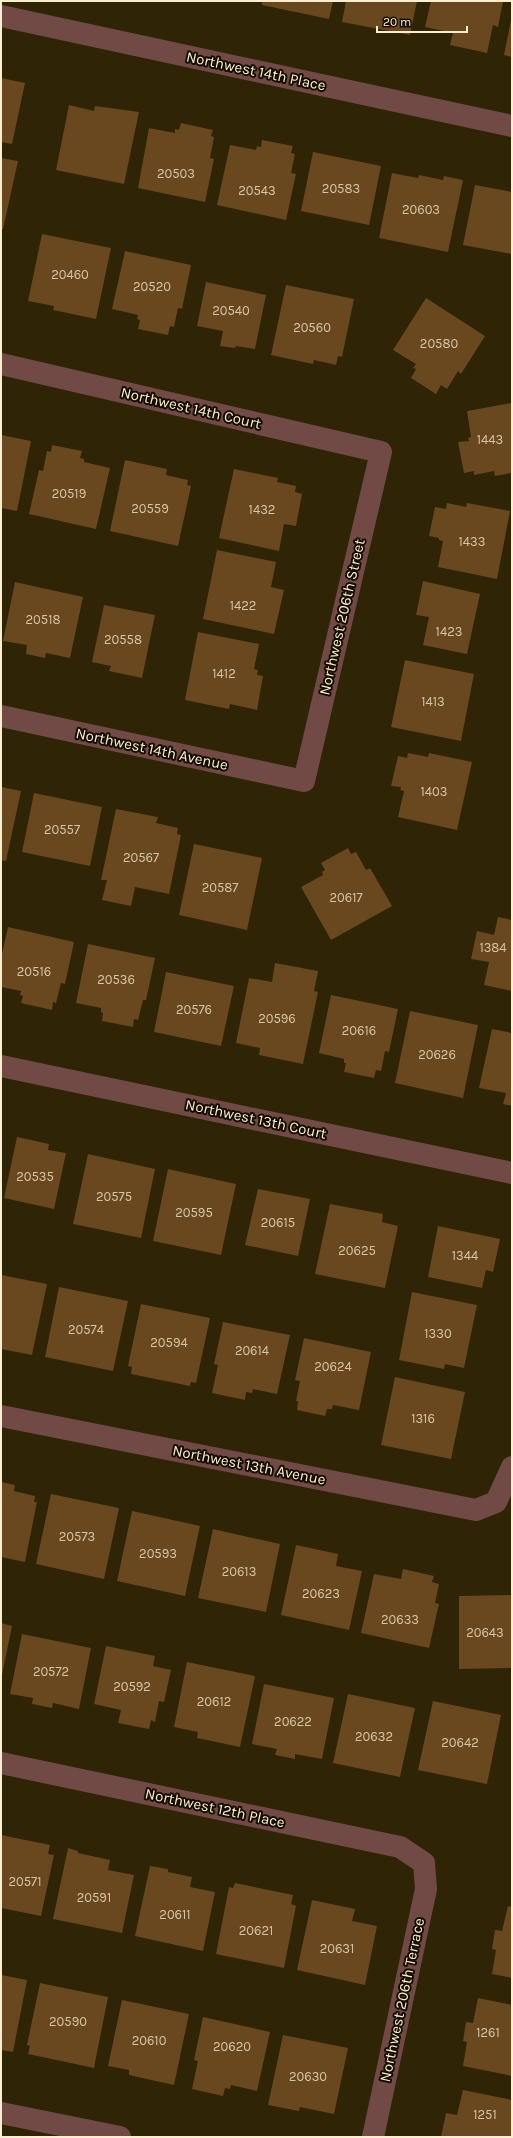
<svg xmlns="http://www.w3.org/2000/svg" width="513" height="2138" font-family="Karla,sans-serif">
<rect width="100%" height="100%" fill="#2f2405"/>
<path fill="#69471f" d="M262,1h71l-4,18 -67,-14z
M346,1h71l-7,34 -68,-13z
M431,1h72l-5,26 -5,-2 -6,28 -37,-8 3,-12 -28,-6z
M511,20h1v37l-8,-2z
M1,78l24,5 -13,61 -11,-2z
M69,105l25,6 1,-5 44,6 -15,72 -68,-14z
M181,123l32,7 -2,6 3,1 -4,21 4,1 -9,43 -67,-14 11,-60 26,5v-4l4,1z
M262,140l31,6 -2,7 4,1 -4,19 5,1 -10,46 -69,-15 13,-60 26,5 1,-4 4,1z
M313,152l68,14 -12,59 -68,-14z
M1,158l17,3 -15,68h-2z
M392,173l26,5 1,-3 24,5 1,-4 19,4 -15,72 -69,-14z
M475,185l37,7v62l-49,-9z
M42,234l69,14 -15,71 -43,-9 1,-4 -26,-5z
M125,251l66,14 -9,44 -4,-1 -4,19 -4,-1 -2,9 -30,-6 2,-9 -3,-1 1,-4 -26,-6z
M206,282l60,13 -11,54 -19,-3 -1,2 -15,-2 3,-15 -26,-5z
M286,285l68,14 -12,58 -4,-1 -2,9 -22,-5 -1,4 -42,-9z
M426,298l59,38 -24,38 -3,-3 -11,18 -6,-4 -5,9 -25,-16 5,-9 -3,-1 3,-4 -23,-14z
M512,403v70l-17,3 -1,-5 -20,4v-4l-10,2 -6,-31 11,-1 -1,-3 3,-1 -4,-26z
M1,435l30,6 -14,70 -16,-3z
M52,445l30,6 -2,7 4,1v3l26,6 -14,61 -67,-15 10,-44 4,1 4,-20 4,1z
M125,460l42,9 -1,6 22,5 -1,5 4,1 -13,60 -68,-15z
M234,469l44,9 -1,4 19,4 -1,6 7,2 -6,32 -12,-2 -5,27 -60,-13z
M447,503l19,4 1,-4 43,8 -13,68 -59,-12 5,-26 -4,-1v-2l-10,-2 6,-29 11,2z
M217,550l59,12 -5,25 13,3 -10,44 -71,-15z
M423,581l57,13 -13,60 -44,-9 6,-28 -13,-2z
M15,582l68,15 -13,61 -24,-5 -1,5 -19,-4 1,-9 -24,-4z
M104,605l51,10 -13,63 -33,-7 2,-5 -19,-4z
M198,632l61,12 -5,25 4,1 -1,5 6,1 -6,34 -27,-6 -1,5 -44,-9z
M405,660l69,14 -13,67 -70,-14z
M408,753l20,4 1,-4 43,9 -15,68 -59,-13 6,-26 -4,-1 1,-3 -10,-1 7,-30 9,2z
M1,787l20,4 -15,70 -5,-1z
M34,793l68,14 -12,59 -68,-14z
M116,809l42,8 -2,6 22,5 -1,6 4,1 -12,59 -34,-7 -4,19 -29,-6 5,-20h-6z
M194,844l68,14 -15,72 -68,-15z
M348,848l3,6 5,-2 10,18 4,-2 22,38 -61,34 -30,-53 22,-12 -1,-3 3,-2 -4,-7z
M498,917l14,3v71l-28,-6 5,-23 -18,-3 6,-28 17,4z
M8,927l66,15 -9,42 -4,-1 -5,20 -3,-1 -1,8 -31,-7 2,-7 -3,-1 1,-4 -20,-4v-29z
M88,944l67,14 -9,42h-3l-5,20 -4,-1 -1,8 -31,-6 1,-8 -2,-1v-4l-25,-5z
M275,963l43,8 -4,20 4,1 -15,72 -44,-9 1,-7 -24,-5 13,-65 23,4z
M166,972l68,14 -13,60 -67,-14z
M331,995l67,14 -9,43 -4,-1 -4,20 -5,-1 -2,8 -30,-6 2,-9h-2v-4l-25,-6z
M410,1011l68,14 -15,73 -68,-15z
M492,1029l20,4v73l-9,-2 3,-11 -27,-5z
M17,1137l32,7 -1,6 18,3 -12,56 -50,-11z
M88,1154l67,15 -14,69 -68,-14z
M168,1169l68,15 -15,71 -68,-14z
M258,1189l52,10 -12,57 -53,-11z
M330,1204l53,10 -1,8 16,4 -13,62 -70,-14z
M438,1226l62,13 -7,33 -7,-2 -4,18 -54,-11z
M1,1275l46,9 -15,71 -31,-6z
M59,1287l69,14 -15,70 -68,-14z
M412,1292l65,13 -13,63 -19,-4 -1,5 -45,-9z
M141,1304l69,14 -14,65 -5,-1 -1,4 -59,-12 1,-7 -4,-1z
M223,1322l67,13 -13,59 -24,-5 -1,4 -6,-1 -1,8 -33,-7 6,-28 -4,-1z
M304,1338l67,14 -12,58 -26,-5 -1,4h-5l-2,7 -28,-6 1,-9h-2l4,-20 -5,-1z
M395,1377l70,15 -14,67 -70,-14z
M1,1482l14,3 -1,6 21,5 -1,6h3l-12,60 -24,-5z
M51,1494l68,14 -15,71 -68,-15z
M132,1511l68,15 -15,70 -68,-15z
M213,1529l67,15 -14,68 -68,-14z
M296,1545l42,9 -2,12 26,5 -13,59 -68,-15z
M403,1569l31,7 -2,6 7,2 -4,19 4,1 -10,44 -68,-15 13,-59 27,5z
M512,1595v73l-53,1v-73z
M1,1623l11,3 -10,49h-1z
M22,1634l69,14 -12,61 -26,-6 -1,5 -20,-4 1,-6 -23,-4z
M106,1646l49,10 -2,10 18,4 -7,32 -5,-1 -4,21 -4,-2 -2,9 -31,-6 3,-13 -27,-6z
M187,1662l68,14 -15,71 -43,-9 1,-6 -24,-5z
M264,1684l70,14 -12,61 -27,-5v5l-20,-4 2,-6 -25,-5z
M348,1694l67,14 -15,69 -67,-14z
M433,1701l68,14 -14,69 -69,-14z
M1,1835l49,10 -2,9 6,1 -13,61 -40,-8z
M68,1848l10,3v2l32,7 -2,10 26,5 -12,58 -69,-14z
M150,1866l18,3v3l24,5 -2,10 25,5 -12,59 -68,-15z
M235,1883l58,12 -2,9 5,2 -12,62 -68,-14 13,-67 4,1z
M312,1900l43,9 -3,12 25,5 -12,59 -68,-15z
M508,1906l4,1v71l-20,-4 4,-24 -4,-1 3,-19 7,1z
M1,1975l26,5 -14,72 -12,-2z
M40,1983l68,14 -14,71 -66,-14 2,-8 -3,-1z
M478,1998l34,7v71l-49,-10 4,-24 -4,-1 3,-19 7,1z
M122,2000l67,14 -15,71 -45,-10v-5l-21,-4z
M203,2017l67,15 -13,59 -26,-6 -1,4 -5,-1 -2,8 -31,-7 6,-28 -4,-1z
M283,2035l65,13 -14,66 -34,-7 -1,4 -31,-6z
M463,2090l49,10v37h-71l5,-24 11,2z"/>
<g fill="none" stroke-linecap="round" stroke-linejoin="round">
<path stroke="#714a46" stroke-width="22" d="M1,16l511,110
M1,364l380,88 -77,329 -303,-65
M1,1066l511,107
M1,1416l475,94 20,-8 16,-35
M1,1763l399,84 24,16 2,26 -53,248
M1,2113l119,24"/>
</g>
<g text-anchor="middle" stroke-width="4" stroke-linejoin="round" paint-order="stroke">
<g font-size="13" fill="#d6c4a4">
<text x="176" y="178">20503</text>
<text x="341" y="193">20583</text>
<text x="257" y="195">20543</text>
<text x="421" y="214">20603</text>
<text x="70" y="279">20460</text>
<text x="152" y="291">20520</text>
<text x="231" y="315">20540</text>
<text x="312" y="332">20560</text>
<text x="439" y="348">20580</text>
<text x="490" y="444">1443</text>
<text x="69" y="498">20519</text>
<text x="150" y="513">20559</text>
<text x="262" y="514">1432</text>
<text x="472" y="546">1433</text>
<text x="243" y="610">1422</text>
<text x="43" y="624">20518</text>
<text x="449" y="636">1423</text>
<text x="123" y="644">20558</text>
<text x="224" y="678">1412</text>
<text x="433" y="706">1413</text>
<text x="434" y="796">1403</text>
<text x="62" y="834">20557</text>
<text x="141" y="862">20567</text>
<text x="220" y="892">20587</text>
<text x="346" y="902">20617</text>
<text x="493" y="952">1384</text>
<text x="34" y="976">20516</text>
<text x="116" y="984">20536</text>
<text x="194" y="1014">20576</text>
<text x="277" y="1023">20596</text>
<text x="359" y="1035">20616</text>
<text x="437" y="1059">20626</text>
<text x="35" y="1181">20535</text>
<text x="114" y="1201">20575</text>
<text x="194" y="1217">20595</text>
<text x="278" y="1227">20615</text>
<text x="357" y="1255">20625</text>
<text x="465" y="1260">1344</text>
<text x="86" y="1334">20574</text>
<text x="438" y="1338">1330</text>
<text x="169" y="1347">20594</text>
<text x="252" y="1355">20614</text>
<text x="333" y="1371">20624</text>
<text x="423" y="1423">1316</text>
<text x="77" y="1541">20573</text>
<text x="158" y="1558">20593</text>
<text x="239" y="1576">20613</text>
<text x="321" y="1598">20623</text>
<text x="400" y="1624">20633</text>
<text x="485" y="1637">20643</text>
<text x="51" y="1676">20572</text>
<text x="132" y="1691">20592</text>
<text x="214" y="1706">20612</text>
<text x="293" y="1726">20622</text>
<text x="374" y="1741">20632</text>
<text x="460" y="1747">20642</text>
<text x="25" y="1886">20571</text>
<text x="94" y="1902">20591</text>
<text x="175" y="1919">20611</text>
<text x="256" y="1935">20621</text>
<text x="337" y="1953">20631</text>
<text x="68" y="2026">20590</text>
<text x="488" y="2037">1261</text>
<text x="149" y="2045">20610</text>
<text x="232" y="2051">20620</text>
<text x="308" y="2081">20630</text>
<text x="485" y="2119">1251</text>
</g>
<g font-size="15" fill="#faeed1" stroke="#160d00">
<text transform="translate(256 71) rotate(12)" y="5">Northwest 14th Place</text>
<text transform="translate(191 408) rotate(13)" y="5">Northwest 14th Court</text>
<text transform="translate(342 617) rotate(-77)" y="5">Northwest 206th Street</text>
<text transform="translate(152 749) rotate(12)" y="5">Northwest 14th Avenue</text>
<text transform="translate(256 1119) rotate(12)" y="5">Northwest 13th Court</text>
<text transform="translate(249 1465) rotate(11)" y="5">Northwest 13th Avenue</text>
<text transform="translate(215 1808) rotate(12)" y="5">Northwest 12th Place</text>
<text transform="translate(402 2000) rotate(-78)" y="5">Northwest 206th Terrace</text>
</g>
</g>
<rect width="513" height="2138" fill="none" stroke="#faeed1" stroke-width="4"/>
<path d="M377 26v6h90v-6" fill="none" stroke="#faeed1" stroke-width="2"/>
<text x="383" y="26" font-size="12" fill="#faeed1" stroke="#160d00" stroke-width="3" paint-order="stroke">20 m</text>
</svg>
